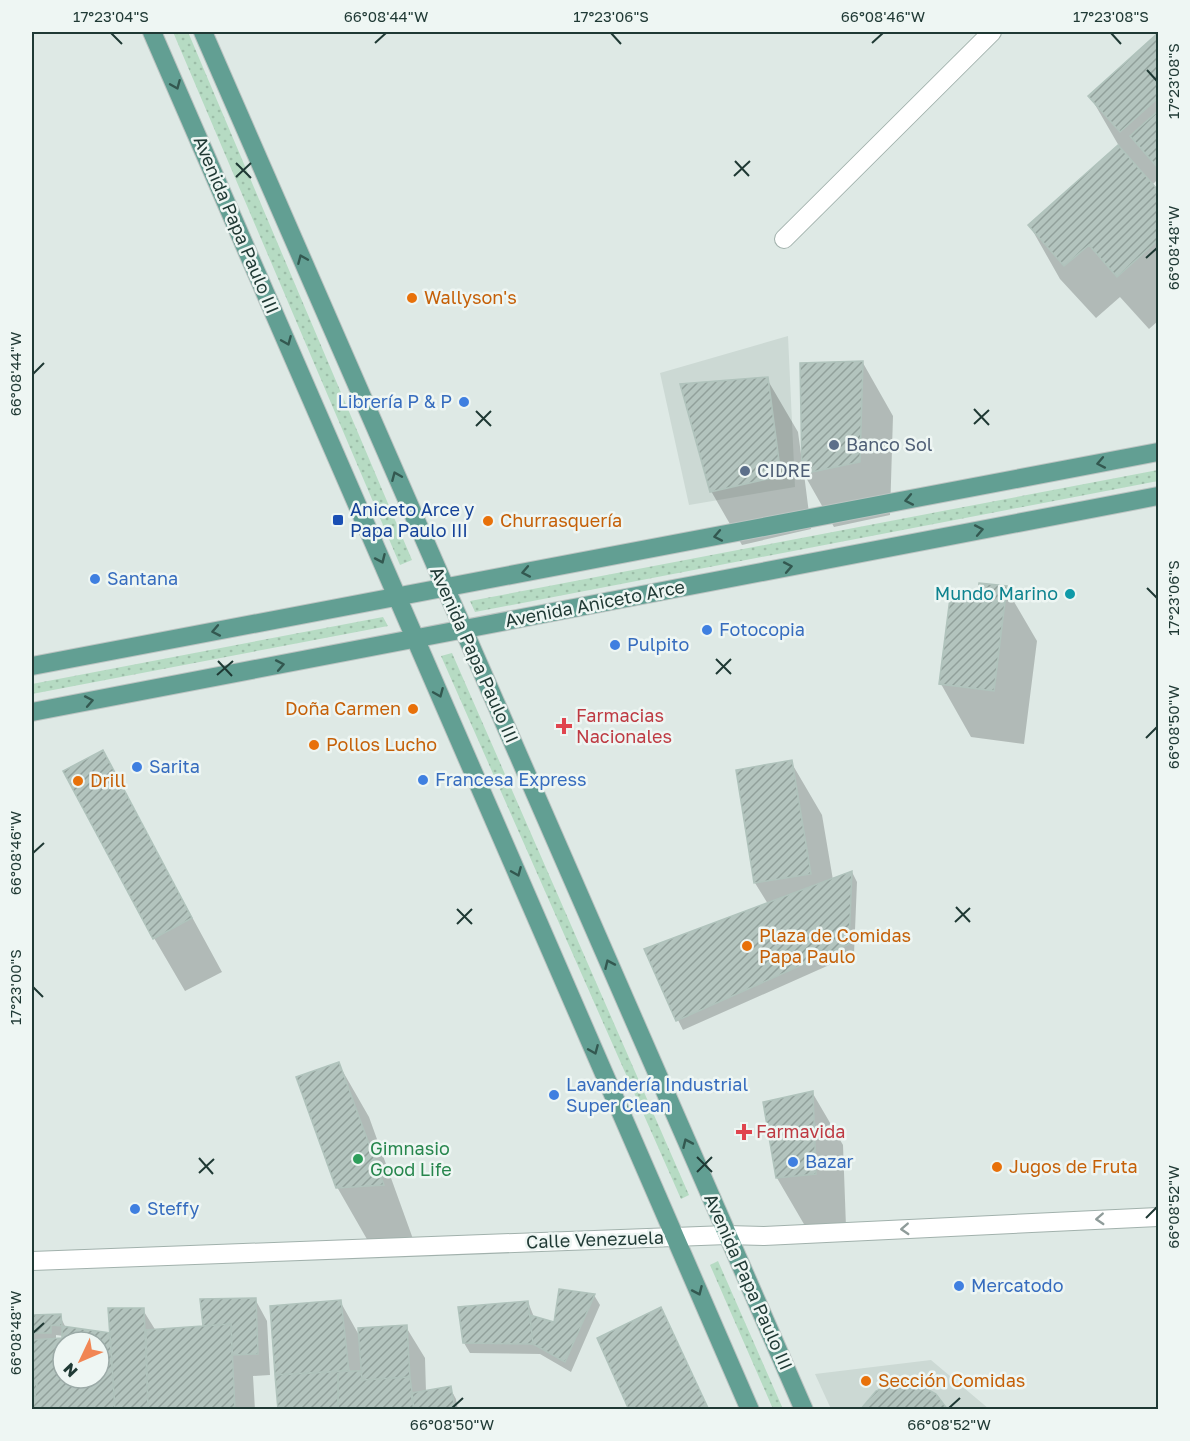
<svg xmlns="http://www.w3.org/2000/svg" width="1190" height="1441" font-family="'Golos Text',sans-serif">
<defs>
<pattern id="grass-dots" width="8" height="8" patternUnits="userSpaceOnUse" patternTransform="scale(1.5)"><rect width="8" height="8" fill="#b6dbc3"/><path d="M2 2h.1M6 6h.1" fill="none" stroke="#9cbda8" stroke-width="1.8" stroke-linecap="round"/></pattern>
<pattern id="building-hatch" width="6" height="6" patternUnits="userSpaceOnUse" patternTransform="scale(1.5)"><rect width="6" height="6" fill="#b3c4be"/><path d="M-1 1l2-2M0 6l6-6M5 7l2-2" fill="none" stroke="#91a09b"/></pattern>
</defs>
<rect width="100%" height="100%" fill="#dee9e5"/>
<path fill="#ccd9d4" d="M788,336l7,151 -106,18 -29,-132z
M931,1360l58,49h-158l-16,-35z"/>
<path fill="url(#grass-dots)" d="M173,32h15l224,528 -12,5z
M1158,470v11l-683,131 -5,-11z
M383,617l5,9 -356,68v-10z
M452,653l237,542 -8,4 -240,-543z
M718,1261l65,148h-10l-63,-144z"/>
<path fill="#0003" fill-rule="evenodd" d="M1158,35v147l-1,-2 -5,5 6,7v129l-9,8 -29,-32 -24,21 -36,-39 -30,-53 89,-80 -29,-50z
M863,363l30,53 -3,99 -56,12 -30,-53 7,55 -69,16 -31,-54 56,-112 31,53 3,22h2z
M1006,588l31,53 -13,103 -53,-7 -30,-53 38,-89z
M102,752l120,220 -37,19 -31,-53z
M791,762l31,53 11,65 19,-8 5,10 -3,72 -171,76 -5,-10 90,-116 -13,-21 -17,-112z
M338,1063l31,54 44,122 -45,2 -31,-54z
M812,1092l31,53 3,82 -38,4 -31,-53z
M594,1295l6,10 -29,67 -31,-18 -70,-1 -6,-10 64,-41 6,15 21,7z
M255,1299l12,22 3,54 -17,1 2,34h-223v-94h28l6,12 45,7 32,-25 13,21 49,-4zM56,1335l8,1v3l-8,1zM63,1342h36v36h-36z
M340,1301l20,36 46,-10 19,31 1,34 24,-4 6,11 2,11h-178z"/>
<path fill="url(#building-hatch)" stroke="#b0c3bc" stroke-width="1.5" fill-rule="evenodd" d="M1158,33v65l-38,34 -32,-36z
M1158,111v57l-28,-32z
M1118,145l40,45v50l-41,37 -28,-32 -25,21 -36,-41z
M863,361l-3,101 -58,12 -2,-111z
M768,377l13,99 -71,16 -30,-108z
M979,583l28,3 -13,105 -55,-7 12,-94 27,4z
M103,750l89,168 -39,21 -90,-168z
M792,760l19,114 -57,9 -18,-113z
M852,871l-3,73 -173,77 -32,-72z
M339,1062l45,123 -48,3 -40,-111z
M813,1091l3,83 -40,4 -13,-76z
M559,1289l36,5 -30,68 -32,-18 -3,-29 24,7z
M256,1298l2,56 -26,1 -1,-31 -28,2 -3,-27z
M341,1300l8,71 -74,4 -5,-69z
M528,1301l5,43 -70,-1 -5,-36z
M661,1307l47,101 -3,2h-76l-32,-72z
M108,1308h36l4,102h-33z
M61,1314l1,12 -11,-1v8h-19v-18z
M231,1324l4,86h-87l-2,-80z
M407,1325l3,52 -48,3 -4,-52z
M62,1326l48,7 5,77 -82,-2 4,-24 -5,-1v-43l30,-2zM63,1342h36v36h-36z
M338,1371h23l1,9 48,-3 4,32 -76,1z
M338,1371v39h-60l-3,-35z
M907,1382l15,4 14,8 12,16h-88l16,-19 15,-7z
M32,1383l5,1 -4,24 7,2h-8z
M451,1386l4,24h-41l-3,-17z"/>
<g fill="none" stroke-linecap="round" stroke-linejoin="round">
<defs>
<path id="minor" d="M784,239l208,-207
M32,1261l695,-26 37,1 394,-19"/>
<path id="major" d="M152,32l598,1378
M203,32l601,1378
M32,666l1126,-214
M32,712l1126,-216"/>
</defs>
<use href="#minor" stroke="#a1b1ac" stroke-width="20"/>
<use href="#major" stroke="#bcc4c2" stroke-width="20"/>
<use href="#minor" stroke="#fff" stroke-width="18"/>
<use href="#major" stroke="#629f93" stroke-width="18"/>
</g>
<defs><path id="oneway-chevron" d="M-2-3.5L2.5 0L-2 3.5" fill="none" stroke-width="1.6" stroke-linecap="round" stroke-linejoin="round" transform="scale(1.5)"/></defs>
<g stroke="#335850">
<use href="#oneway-chevron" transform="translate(176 85) rotate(67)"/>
<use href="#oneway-chevron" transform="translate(302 259) rotate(-113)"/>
<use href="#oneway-chevron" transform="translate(287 341) rotate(67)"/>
<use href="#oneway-chevron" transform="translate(1101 463) rotate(169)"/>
<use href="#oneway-chevron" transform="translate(396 476) rotate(-113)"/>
<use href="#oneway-chevron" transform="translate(909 500) rotate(169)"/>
<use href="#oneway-chevron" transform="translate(979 530) rotate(-11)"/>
<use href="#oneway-chevron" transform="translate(718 536) rotate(169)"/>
<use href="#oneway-chevron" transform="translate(381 559) rotate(66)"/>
<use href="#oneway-chevron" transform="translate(788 567) rotate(-11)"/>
<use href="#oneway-chevron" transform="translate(526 572) rotate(169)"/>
<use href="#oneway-chevron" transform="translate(216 631) rotate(169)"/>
<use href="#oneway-chevron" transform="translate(280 665) rotate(-11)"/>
<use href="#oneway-chevron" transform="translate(439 693) rotate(67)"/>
<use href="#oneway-chevron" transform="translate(89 701) rotate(-11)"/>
<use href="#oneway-chevron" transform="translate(517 872) rotate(67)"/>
<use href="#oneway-chevron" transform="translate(609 964) rotate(-114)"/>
<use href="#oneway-chevron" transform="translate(594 1050) rotate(67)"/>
<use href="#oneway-chevron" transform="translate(687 1143) rotate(-114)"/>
<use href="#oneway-chevron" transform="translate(698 1291) rotate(66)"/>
</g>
<g stroke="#8f9c9a">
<use href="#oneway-chevron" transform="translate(1100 1219) rotate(177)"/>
<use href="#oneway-chevron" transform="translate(905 1229) rotate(177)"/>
</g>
<path fill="none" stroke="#1f3934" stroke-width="2" d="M111,33l11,11M611,33l10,11M1111,33l10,11M375,43l11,-10M872,43l11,-10M1147,70l10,11M735,161l14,15M236,163l15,15M734,176l16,-15M236,177l15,-14M1146,258l11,-10M33,374l11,-11M974,409l15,16M476,411l15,15M974,424l15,-14M476,426l15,-15M1147,588l10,10M716,659l15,15M218,661l14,15M716,674l15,-15M217,675l16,-14M1146,738l11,-11M33,853l11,-10M956,907l14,15M457,909l15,15M955,922l15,-14M457,924l15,-15M33,987l10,10M697,1157l15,15M199,1158l14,16M697,1172l15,-15M199,1173l15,-14M1146,1218l11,-11M33,1333l11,-10M452,1408l11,-10M949,1408l11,-10"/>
<g fill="#e8710a" stroke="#eef6f3" stroke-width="2">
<circle cx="412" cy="298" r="6"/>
<circle cx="488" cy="521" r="6"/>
<circle cx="413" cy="709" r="6"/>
<circle cx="314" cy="745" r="6"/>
<circle cx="78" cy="781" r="6"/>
<circle cx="747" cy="946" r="6"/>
<circle cx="997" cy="1167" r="6"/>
<circle cx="866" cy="1381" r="6"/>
</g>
<g fill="#3f7fe0" stroke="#eef6f3" stroke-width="2">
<circle cx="464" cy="402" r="6"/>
<circle cx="95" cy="579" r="6"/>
<circle cx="707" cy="630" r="6"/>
<circle cx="615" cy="645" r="6"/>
<circle cx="137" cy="767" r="6"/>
<circle cx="423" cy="780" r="6"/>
<circle cx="554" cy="1095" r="6"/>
<circle cx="793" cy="1162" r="6"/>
<circle cx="135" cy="1209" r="6"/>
<circle cx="959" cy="1286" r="6"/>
</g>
<g fill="#5c6f8a" stroke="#eef6f3" stroke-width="2">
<circle cx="834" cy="445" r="6"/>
<circle cx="745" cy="471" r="6"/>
</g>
<rect fill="#1a4fb4" stroke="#eef6f3" stroke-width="2" x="332" y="514" width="12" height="12" rx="3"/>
<circle fill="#0f9aa8" stroke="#eef6f3" stroke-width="2" cx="1070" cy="594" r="6"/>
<g fill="#e0444e" stroke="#eef6f3" stroke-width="2">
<path d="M561 717h6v6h6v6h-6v6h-6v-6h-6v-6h6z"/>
<path d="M741 1123h6v6h6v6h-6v6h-6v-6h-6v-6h6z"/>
</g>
<circle fill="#2e9e5b" stroke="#eef6f3" stroke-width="2" cx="358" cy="1159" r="6"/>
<g text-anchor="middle" stroke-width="5" stroke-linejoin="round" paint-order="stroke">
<g font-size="18" fill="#1f3934" stroke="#eef6f3">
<text transform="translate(236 225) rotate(67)" y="6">Avenida Papa Paulo III</text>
<text transform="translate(595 604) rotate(-11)" y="6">Avenida Aniceto Arce</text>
<text transform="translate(474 655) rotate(66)" y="6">Avenida Papa Paulo III</text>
<text transform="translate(595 1240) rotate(-2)" y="6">Calle Venezuela</text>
<text transform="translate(748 1282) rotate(66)" y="6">Avenida Papa Paulo III</text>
</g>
<g font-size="18" fill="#c56008" stroke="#eef6f3" text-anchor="start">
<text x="424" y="304">Wallyson's</text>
<text x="500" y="527">Churrasquería</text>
<text x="401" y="715" text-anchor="end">Doña Carmen</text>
<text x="326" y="751">Pollos Lucho</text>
<text x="90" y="787">Drill</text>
<text x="759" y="942">Plaza de Comidas<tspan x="759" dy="21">Papa Paulo</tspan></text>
<text x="1009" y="1173">Jugos de Fruta</text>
<text x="878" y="1387">Sección Comidas</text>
</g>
<g font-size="18" fill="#366cbe" stroke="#eef6f3" text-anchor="start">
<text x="452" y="408" text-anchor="end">Librería P &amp; P</text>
<text x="107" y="585">Santana</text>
<text x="719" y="636">Fotocopia</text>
<text x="627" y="651">Pulpito</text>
<text x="149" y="773">Sarita</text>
<text x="435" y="786">Francesa Express</text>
<text x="566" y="1091">Lavandería Industrial<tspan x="566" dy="21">Super Clean</tspan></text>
<text x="805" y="1168">Bazar</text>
<text x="147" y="1215">Steffy</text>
<text x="971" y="1292">Mercatodo</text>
</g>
<g font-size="18" fill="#4e5e75" stroke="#eef6f3" text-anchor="start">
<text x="846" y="451">Banco Sol</text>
<text x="757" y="477">CIDRE</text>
</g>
<g font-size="18" fill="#164399" stroke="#eef6f3" text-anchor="start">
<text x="350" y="516">Aniceto Arce y<tspan x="350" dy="21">Papa Paulo III</tspan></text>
</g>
<g font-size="18" fill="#0d838f" stroke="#eef6f3" text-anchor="end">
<text x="1058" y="600">Mundo Marino</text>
</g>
<g font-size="18" fill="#be3a42" stroke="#eef6f3" text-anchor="start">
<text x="576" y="722">Farmacias<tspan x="576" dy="21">Nacionales</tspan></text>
<text x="756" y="1138">Farmavida</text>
</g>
<g font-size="18" fill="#27864d" stroke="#eef6f3" text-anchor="start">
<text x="370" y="1155">Gimnasio<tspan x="370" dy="21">Good Life</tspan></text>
</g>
</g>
<rect width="1190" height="1441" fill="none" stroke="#eef6f3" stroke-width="66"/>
<g transform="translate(81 1360) rotate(226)"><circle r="28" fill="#eef6f3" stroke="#9baaa7" stroke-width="1.5"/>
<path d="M0-4.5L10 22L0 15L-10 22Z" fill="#f18654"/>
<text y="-9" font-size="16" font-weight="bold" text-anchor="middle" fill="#1f3934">N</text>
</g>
<rect x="33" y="33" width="1124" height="1375" fill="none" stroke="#1f3934" stroke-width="2"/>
<g font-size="15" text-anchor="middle" fill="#1f3934">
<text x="111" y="22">17°23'04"S</text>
<text x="386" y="22">66°08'44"W</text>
<text x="611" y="22">17°23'06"S</text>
<text x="883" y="22">66°08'46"W</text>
<text x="1111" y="22">17°23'08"S</text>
<text transform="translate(1174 81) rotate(-90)" y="5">17°23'08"S</text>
<text transform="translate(1174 248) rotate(-90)" y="5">66°08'48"W</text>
<text transform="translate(16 374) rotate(-90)" y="5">66°08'44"W</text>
<text transform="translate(1174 598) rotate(-90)" y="5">17°23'06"S</text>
<text transform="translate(1174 727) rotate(-90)" y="5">66°08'50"W</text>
<text transform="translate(16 853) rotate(-90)" y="5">66°08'46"W</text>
<text transform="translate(16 987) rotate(-90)" y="5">17°23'00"S</text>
<text transform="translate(1174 1207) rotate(-90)" y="5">66°08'52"W</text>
<text transform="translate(16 1333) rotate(-90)" y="5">66°08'48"W</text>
<text x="452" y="1430">66°08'50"W</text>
<text x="949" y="1430">66°08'52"W</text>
</g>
</svg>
